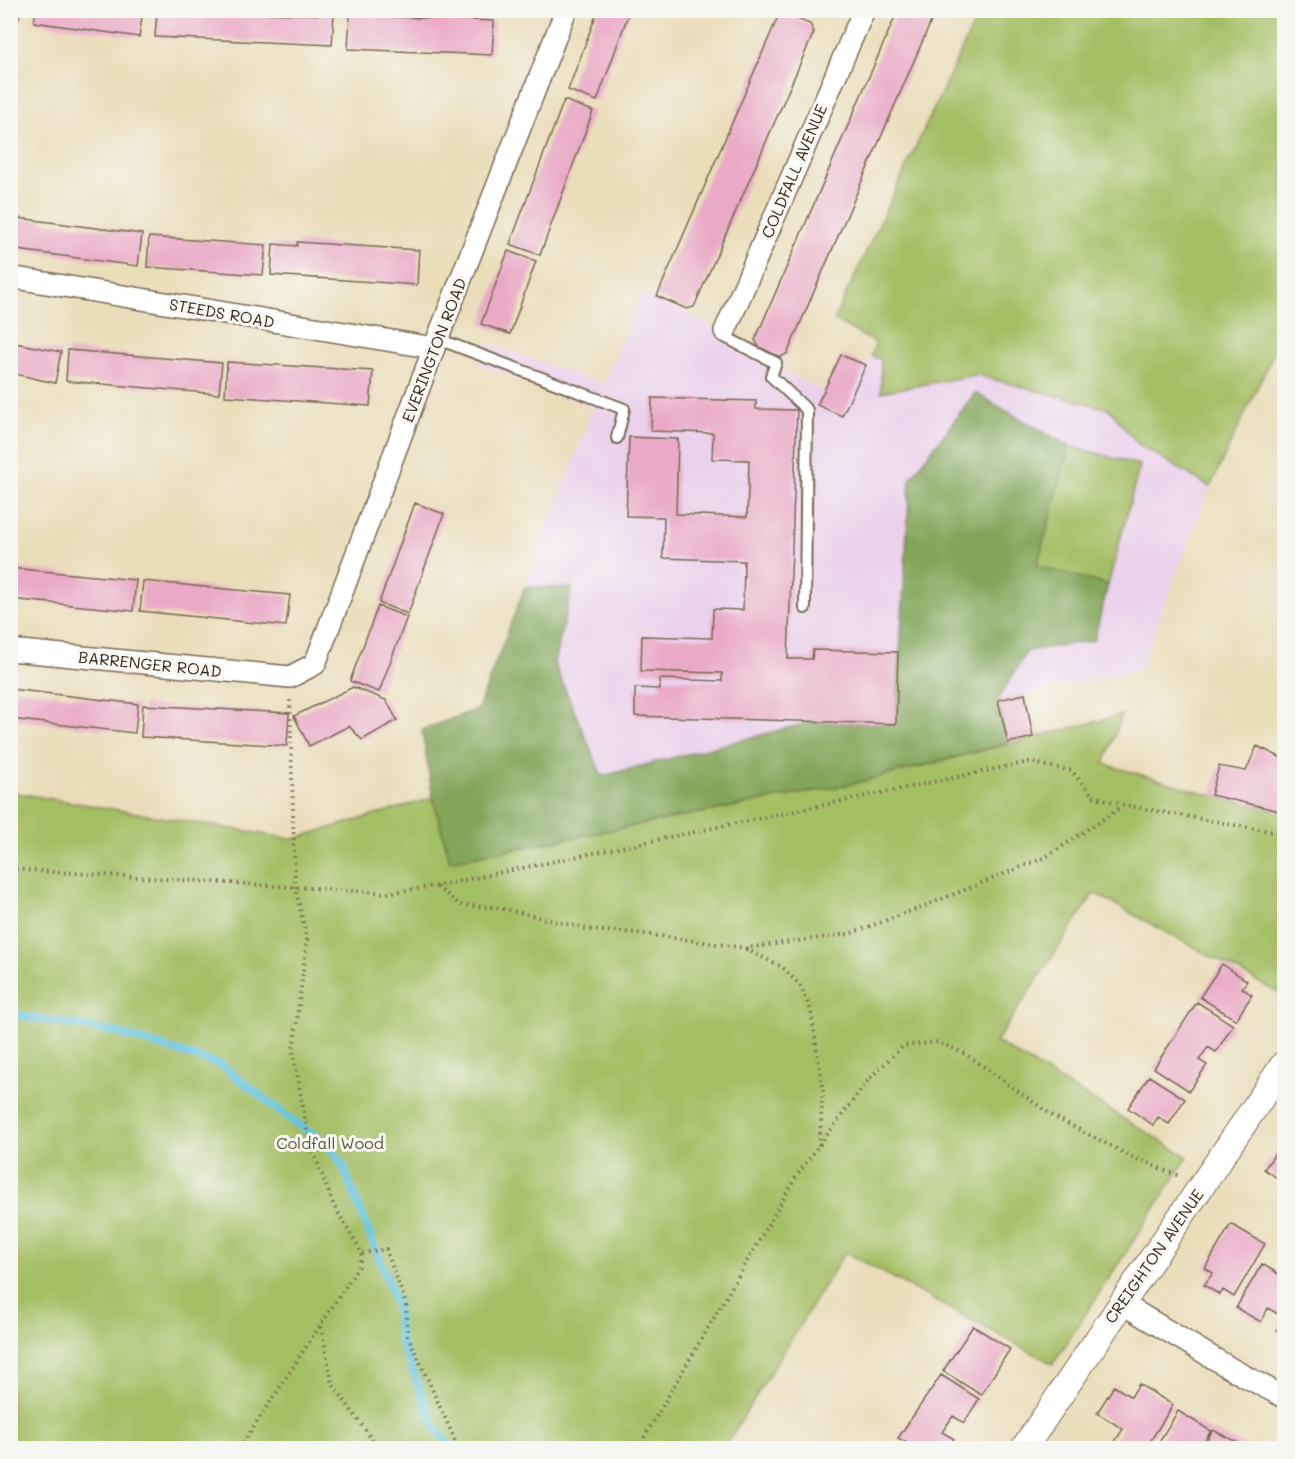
<svg xmlns="http://www.w3.org/2000/svg" width="1295" height="1459" font-family="Mali,sans-serif">
<rect width="100%" height="100%" fill="#f6f6f2"/>
<filter id="ink" filterUnits="userSpaceOnUse"><feTurbulence type="fractalNoise" baseFrequency=".0167" numOctaves="2"/><feDisplacementMap in="SourceGraphic" scale="12" xChannelSelector="R" yChannelSelector="G"/><feConvolveMatrix kernelMatrix="1 2 1 2 8 2 1 2 1" color-interpolation-filters="sRGB"/></filter>
<filter id="wash" filterUnits="userSpaceOnUse"><feTurbulence type="fractalNoise" baseFrequency=".008" numOctaves="4" result="noise"/><feDisplacementMap in="SourceGraphic" scale="24" xChannelSelector="R" yChannelSelector="G"/><feGaussianBlur stdDeviation="1.35" result="paint"/><feColorMatrix in="noise" values="0 0 0 0 0 0 0 0 0 0 0 0 0 0 0 0 0 1.4 0 .05"/><feComposite in="paint" operator="in"/></filter>
<g filter="url(#wash)">
<rect width="100%" height="100%" fill="#eaddb9"/>
<path fill="#ebd1eb" d="M1277,10l7,4 -74,473 -70,182 -142,31 10,43 -575,55 -11,-68 56,-21 115,-301 -114,-44 8,-21 116,41 38,-87 9,-1 135,64 -4,10 42,21 18,-36 25,10 5,-9 5,-13 -42,-23 146,-309z"/>
<path fill="#a4be64" stroke="#707441" stroke-width="1.5" d="M1277,10l7,4v317l-74,156 -72,-43 -29,-35 -133,-34 -95,17v-33l-10,-3 5,-13 -42,-23 146,-309z
M1069,446l71,19 -32,120 -71,-19z
M1122,715l-18,49 107,31 73,17v184l-190,-103 -98,149 192,115 -135,207 -208,-112 -121,196h-713l-1,-656 283,47 140,-41 17,63 406,-78z"/>
<path fill="#83a55a" stroke="#5f683c" stroke-width="1.5" d="M975,393l94,53 -32,120 71,19 -14,55 -67,11 -29,49 10,43 -152,40 -406,78 -17,-63 -11,-68 56,-21 47,-122 47,1 -18,75 48,113 209,-54 85,2 14,-245z"/>
<g fill="none" stroke-linecap="round" stroke-linejoin="round">
<path stroke="#62c4e0" stroke-width="8" d="M10,1014l104,18 107,33 69,54 37,25 15,20 46,117 9,28 3,31 36,90 16,18"/>
</g>
<g id="blocks">
<path fill="#eaaac6" d="M10,10h11l-2,8 -9,-3z
M36,10h107l-4,27 -105,-15z
M157,10l177,5 -2,30 -177,-8z
M598,10h32l-33,91 -29,-11z
M799,10h24l-9,7z
M898,10h38l-149,344 -7,3 -21,-10 -4,-7z
M780,12l30,12 4,8 -120,275 -7,2 -30,-13z
M350,15l144,6 -2,34 -144,-6z
M564,100l29,11 -53,144 -30,-11z
M10,217l132,17 -4,32 -128,-17z
M149,237l117,8 -3,30 -116,-8z
M297,242l122,8 -2,35 -146,-10 2,-31 24,2z
M508,251l28,10 -26,73 -29,-10z
M10,342l51,10 -6,31 -45,-10z
M68,350l154,13 -3,31 -153,-13z
M841,355l25,10 -24,51 -25,-11z
M227,362l146,9 -3,35 -145,-10z
M652,398l104,3v8l41,1 -9,249h24l1,-9 85,2 -2,72 -261,-8v-28l25,1v-10l62,2v-8l-81,-2 1,-35 70,2 1,-29 30,1 1,-49 -81,-3 1,-41 -38,-1 3,-79 49,2 -2,75 71,3 2,-57 -37,-1 1,-26 -62,-2z
M415,503l29,11 -36,100 -29,-11z
M10,568l126,12 -3,31 -123,-12z
M143,581l147,14 -4,31 -146,-15z
M378,606l29,11 -28,75 -29,-11z
M353,687l33,13 11,20 -35,20 -13,-14 -40,20 -15,-30z
M10,689l128,15 -3,29 -125,-14z
M1025,694l8,43 -25,6 -10,-43z
M143,705l146,8 -2,33 -146,-9z
M1257,746l27,13v53l-73,-17 8,-29 27,5z
M1222,964l25,17 -5,7 10,7 -16,25 -36,-23z
M1197,1002l36,23 -17,27 -8,-5 -9,13 8,5 -18,26 -35,-23z
M1149,1076l36,23 -16,25 -11,-7 -5,8 -25,-17z
M1278,1150l6,4v20l-4,6 -16,-11z
M1231,1224l34,20 -31,53 -11,-7 -3,5 -16,-10 9,-12 -8,-5z
M1262,1264l22,13v26l-6,11 -10,-6 -7,14 -25,-14z
M1284,1315v19l-7,-4z
M973,1326l37,23 -29,46 -38,-24z
M941,1375l38,24 -15,24 -11,-7 -11,16 12,7 -6,9h-32l-18,-10z
M1139,1384l34,21 -27,43h-23l-9,-5 9,-14 -26,-16 17,-27 17,11z
M1178,1411l33,20 -11,17h-45z
M1213,1430l35,18h-45z"/>
</g>
</g>
<g filter="url(#ink)">
<use href="#blocks" fill-opacity="0" stroke="#786954" stroke-width="1.5"/>
<g fill="none" stroke-linecap="round" stroke-linejoin="round">
<defs>
<path id="service" d="M724,332l-1,4 53,27 -5,13 36,34 -2,198
M438,339l186,70 -7,29"/>
<path id="minor" d="M10,277l424,71
M725,331l139,-321
M10,650l280,27 25,-13 119,-316 132,-338
M1121,1303l114,68 49,26"/>
<path id="tertiary" d="M1024,1448l260,-384"/>
</defs>
<use href="#service" stroke="#786954" stroke-width="14"/>
<use href="#minor" stroke="#786954" stroke-width="24"/>
<use href="#tertiary" stroke="#786954" stroke-width="28"/>
<path stroke="#786954" stroke-width="4" stroke-dasharray="1.5 4.5" stroke-linecap="butt" d="M10,869l377,24 49,-7 593,-124 43,9 21,25 31,9 160,29
M437,887l23,18 40,3 92,22 46,3 108,15 103,-14 76,-28 121,-49 77,-51
M746,949l36,18 18,18 11,26 12,79 -4,56
M362,1253l24,-4 20,55 2,32 47,104 10,8
M321,1327l11,56 46,65
M240,1448l119,-182 3,-13 -28,-47 -25,-66 -16,-88 14,-112 -12,-54 -5,-186
M638,1448l161,-276 71,-94 33,-32 34,-4 27,11 89,63 79,41 47,19"/>
<use href="#service" stroke="#fff" stroke-width="10"/>
<use href="#minor" stroke="#fff" stroke-width="21"/>
<use href="#tertiary" stroke="#fff" stroke-width="26"/>
</g>
</g>
<g text-anchor="middle" stroke-width="6" stroke-linejoin="round" paint-order="stroke">
<g font-size="16" fill="#3b2a1e" stroke="#f6f6f2">
<text transform="translate(794 171) rotate(-67)" y="6">COLDFALL AVENUE</text>
<text transform="translate(222 313) rotate(10)" y="6">STEEDS ROAD</text>
<text transform="translate(434 350) rotate(-69)" y="6">EVERINGTON ROAD</text>
<text transform="translate(150 664) rotate(6)" y="6">BARRENGER ROAD</text>
<text transform="translate(1154 1256) rotate(-55)" y="6">CREIGHTON AVENUE</text>
</g>
<g font-size="16" fill="#5a5633" stroke="#f6f6f2">
<text x="330" y="1149">Coldfall Wood</text>
</g>
</g>
<rect width="1295" height="1459" fill="none" stroke="#f6f6f2" stroke-width="36"/>
</svg>
